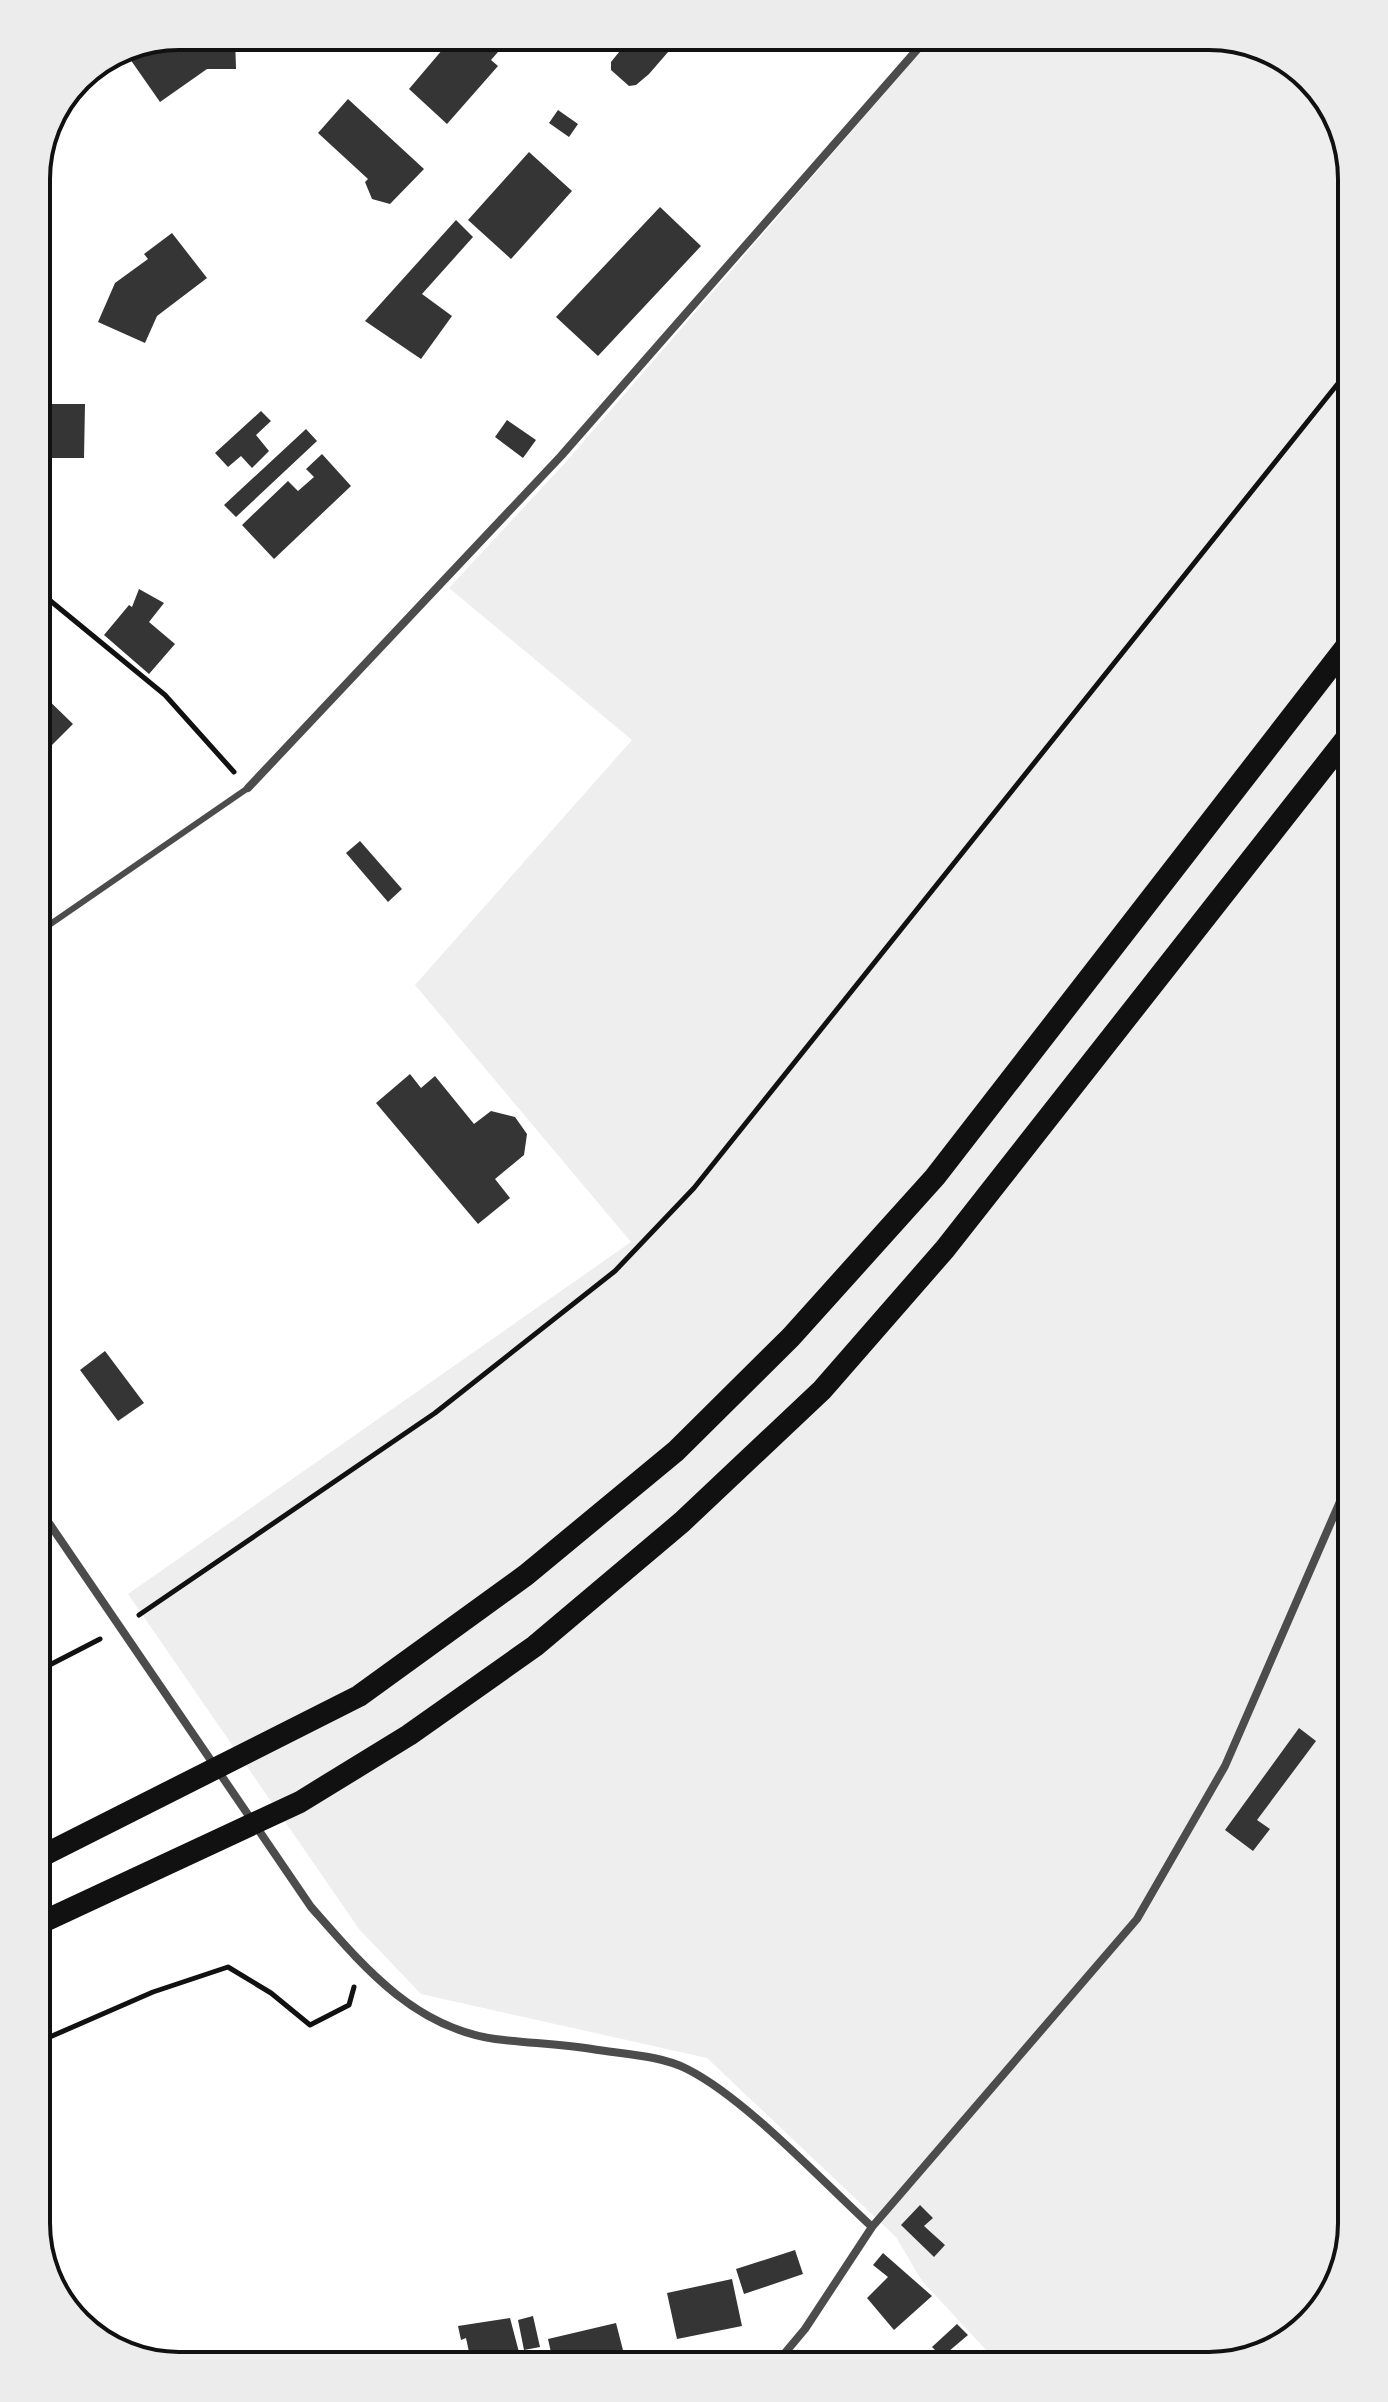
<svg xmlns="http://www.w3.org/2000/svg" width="1388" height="2402" font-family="'Exo 2',sans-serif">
<rect width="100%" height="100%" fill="#fff"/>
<path fill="#eee" d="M934,36h285l70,24 48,56 15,63v2045l-24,78 -56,49 -63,15h-208l-79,-85 -26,-44 -189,-179 -286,-64 -62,-65 -231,-335 503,-352 -216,-257 217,-245 -183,-152 116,-125z"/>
<path fill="#353535" d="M179,36h56l1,33h-29l-47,33 -30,-43 28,-19z
M454,36h58l-21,24 7,6 -51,58 -38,-35z
M632,36h60l-17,8 -26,30 -13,11 -7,1 -18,-16v-8z
M348,99l76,70 -34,35 -18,-5 -7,-17 3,-3 -50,-46z
M558,110l20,14 -9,13 -20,-14z
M529,152l43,39 -61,68 -43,-39z
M660,207l41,39 -103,110 -42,-39z
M456,220l17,17 -51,57 30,22 -31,43 -56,-38z
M172,233l35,45 -50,38 -12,27 -47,-21 17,-39 33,-24 -4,-5z
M36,373h6l-1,31h44l-1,54h-32v-6l-16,-1z
M261,411l10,10 -15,14 13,16 -17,17 -11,-12 -13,11 -13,-14z
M507,420l29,20 -13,18 -28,-21z
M306,429l11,12 -81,76 -12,-12z
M322,454l29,32 -77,73 -32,-34 46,-44 10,10 16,-14 -8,-8z
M139,589l25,14 -15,19 26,22 -26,30 -45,-39 25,-30 3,2z
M36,688l37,36 -33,33 -4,-4z
M360,841l42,48 -14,13 -42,-49z
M410,1074l11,14 14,-12 39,48 17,-13 24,6 12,17 -3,21 -29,24 15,19 -32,26 -102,-121z
M105,1351l39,52 -26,18 -38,-51z
M1299,1728l17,13 -59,79 13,9 -17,22 -28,-21z
M920,2205l13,13 -9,8 21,19 -11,12 -33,-32z
M795,2250l8,24 -59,20 -8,-25z
M883,2253l49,43 -38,34 -27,-32 21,-21 -15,-12z
M732,2279l10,47 -65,13 -10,-46z
M533,2316l7,31 -16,3 -6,-30z
M510,2318l10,38 -18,3 1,7h-31l-6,-28 -5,2 -3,-14z
M616,2323l8,31 -51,12h-19l-6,-27z
M957,2324l11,11 -26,22 -10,-10z
M402,2354l1,12h-63v-6z"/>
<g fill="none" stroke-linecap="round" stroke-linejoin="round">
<path stroke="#111" stroke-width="5" d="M36,589l129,106 69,77
M139,1615l296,-202 180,-142 79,-83 658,-822
M36,1672l64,-33
M36,2043l117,-51 75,-25 43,26 39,32 39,-20 5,-18"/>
<path stroke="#4c4c4c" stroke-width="6" d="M36,934l212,-146"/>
<path stroke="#4c4c4c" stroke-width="8" d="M248,788l313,-332 368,-420
M36,1504l275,403c52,59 102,120 184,132 32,4 64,5 97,10 29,5 68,6 95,20 58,29 135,112 185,158
M774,2366l31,-37 67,-102 265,-308 88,-153 127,-292"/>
<path stroke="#111" stroke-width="22" d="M36,1859l323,-163 167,-121 150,-124 115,-114 144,-160 417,-538
M36,1925l264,-123 109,-67 126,-89 147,-124 140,-132 123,-141 407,-518"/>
</g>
<path d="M0 0H1388V2402H0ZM179 50H1209A129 129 0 0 1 1338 179V2223A129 129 0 0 1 1209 2352H179A129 129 0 0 1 50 2223V179A129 129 0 0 1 179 50Z" fill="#ececec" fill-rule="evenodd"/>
<path fill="none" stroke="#111" stroke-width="4" d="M179 50H1209A129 129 0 0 1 1338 179V2223A129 129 0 0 1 1209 2352H179A129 129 0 0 1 50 2223V179A129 129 0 0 1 179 50Z"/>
</svg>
